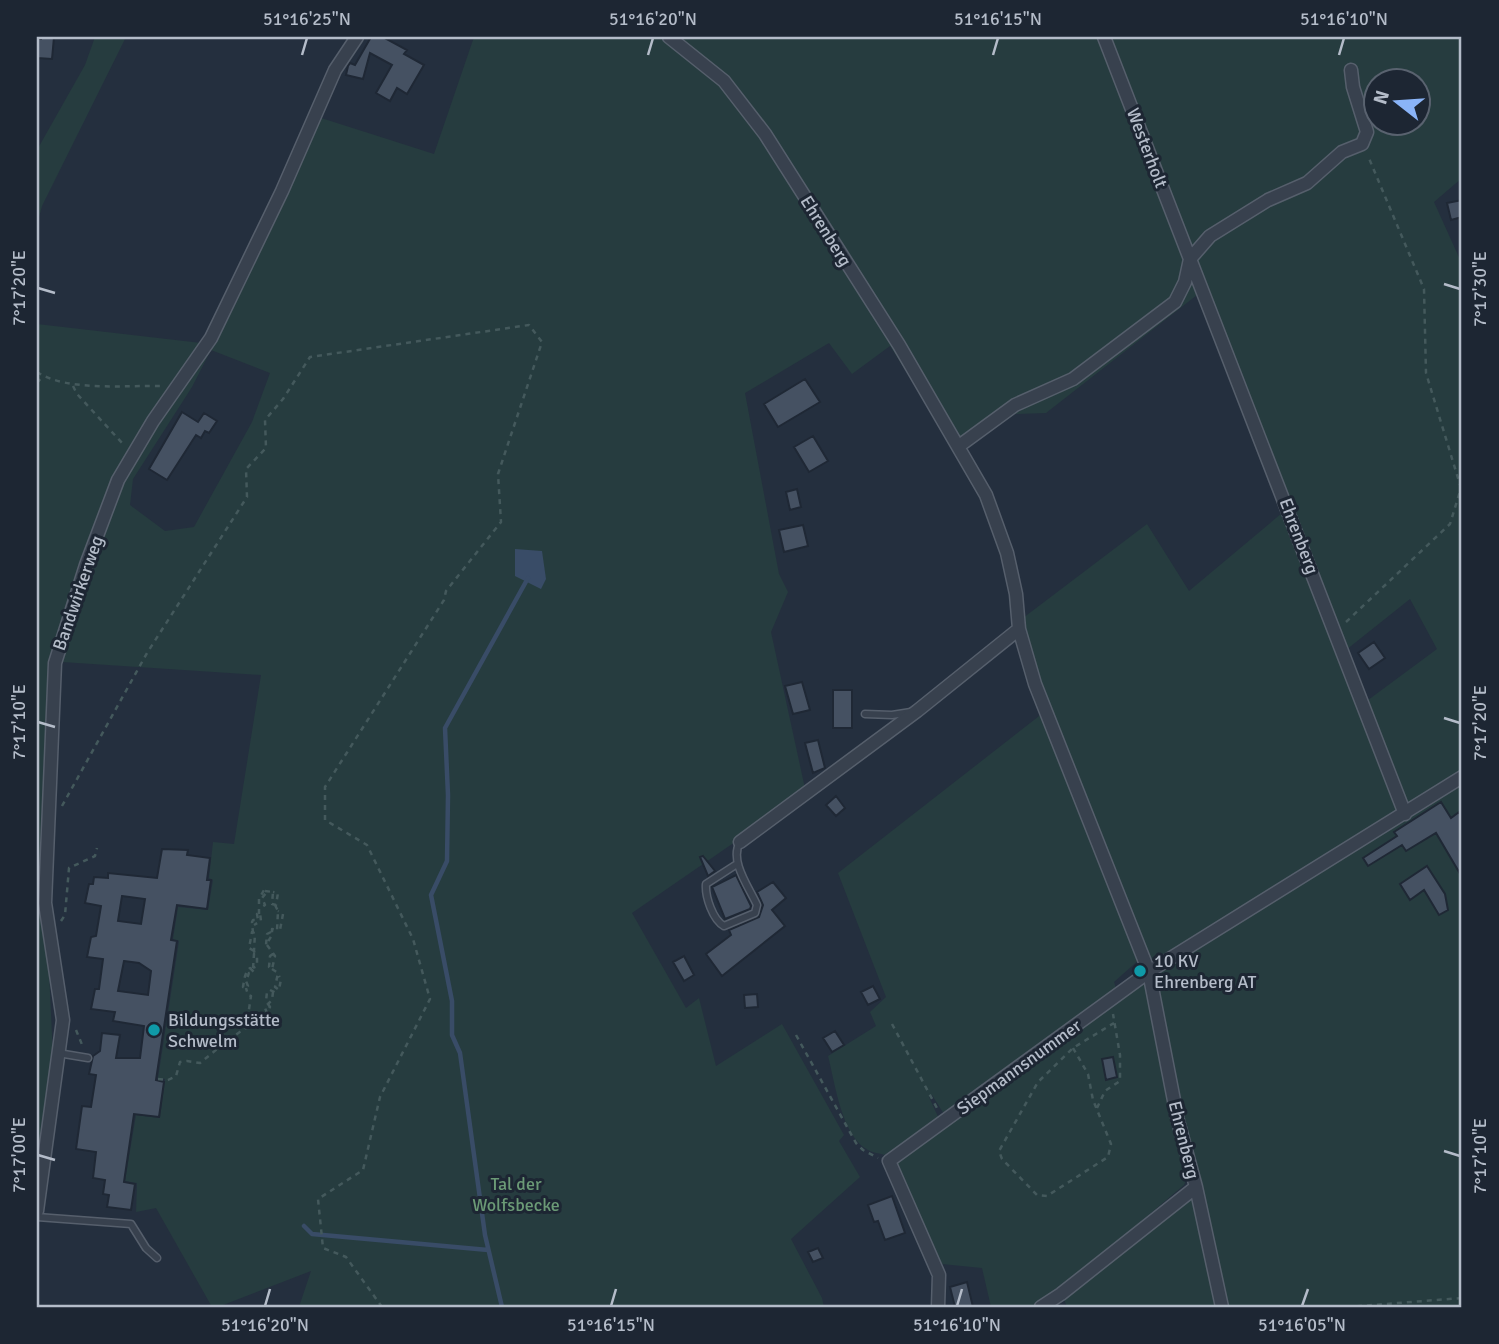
<svg xmlns="http://www.w3.org/2000/svg" width="1499" height="1344" font-family="Signika,sans-serif">
<rect width="100%" height="100%" fill="#242f3e"/>
<path fill="#263c3f" fill-rule="evenodd" d="M95,37h31l-84,169 -5,19v-75l48,-85z
M474,37h988v141l-28,24 28,62v1043h-395l-6,-15 134,-111 -46,-211 -119,-311 -7,-41 124,-94 42,67 93,-78 -90,-243 5,25 -151,118 -31,1 -51,35 -22,-21 -52,-82 -38,28 -23,-31 -84,50 34,181 9,18 -17,40 35,161 -174,120 54,95 13,-10 17,68 66,-42 62,111 -5,6 21,36 -69,62 31,59 2,9h-525l12,-36 -93,36h-6l-56,-99 -20,4 1,-29 -12,-2 11,-66 24,3 5,-39 -7,-1 21,-137 -6,-2 5,-32 30,3 5,-30 -4,-2 4,-36 21,2 27,-169 -199,-13 -19,104v73l10,218 -16,140v-873l173,20 105,-228 119,38zM1376,80h42v42h-42zM211,350l59,23 -18,49 -58,105 -29,4 -35,-26 3,-26 59,-92zM1410,599l27,50 -77,57 -19,-52z
M1043,713l98,245 -27,24 3,9 -10,18 38,-27 43,193 -4,10 -124,105 -28,17h-41l-9,-39 -40,-4 -49,-101 56,-41 -17,-27 -3,2 11,24 -56,34c-5,-2 -11,-2 -16,-5 -27,-14 -33,-68 -40,-94l48,-30 -6,-14 16,-15 -48,-124z"/>
<path fill="#394c67" d="M515,549l27,2 4,28 -5,10 -26,-13z"/>
<g fill="none" stroke-linecap="round" stroke-linejoin="round">
<path stroke="#394c67" stroke-width="4.5" d="M304,1226l8,8 176,16
M502,1307l-17,-72 -25,-182 -8,-18v-34l-21,-106 16,-34 1,-66 -3,-67 83,-150"/>
</g>
<path fill="#455162" stroke="#1f2835" stroke-width="2" fill-rule="evenodd" d="M41,37h13l-2,22 -15,-1 1,-19h3z
M371,37h12l24,13 -3,4 20,11 -17,29 -10,-6 -7,13 -14,-8 16,-28 -22,-12 -7,26 -17,-4 2,-9 2,-3 5,2z
M1462,200v17l-11,3 -4,-17z
M805,379l15,23 -42,25 -14,-23z
M182,412l16,10 6,-9 13,8 -8,12 -4,-2 -4,7 -5,-3 -29,45 -18,-11z
M813,436l15,25 -19,11 -15,-25z
M797,489l4,18 -11,3 -4,-18z
M803,525l5,21 -24,6 -5,-22z
M1374,642l11,16 -16,11 -11,-16z
M802,682l8,28 -17,4 -8,-28z
M833,690h19v38h-19z
M818,740l7,28 -12,5 -8,-30z
M836,796l9,12 -9,8 -10,-11z
M1441,802l10,16 8,-6 3,7v58l-26,-44 -30,18 -4,-6 -34,21 -5,-8 34,-22 -3,-4z
M162,849l26,1 -1,5 23,3 -3,22h4l-4,29 -30,-4 -6,35 6,1 -21,139 8,2 -5,35 -25,-3 -10,68 11,2 -4,26 -24,-3 2,-12 -6,-1 2,-14 -12,-2 3,-26 -20,-3 6,-43 9,1 5,-32 -7,-1 4,-18 7,-5 2,-18 18,2 -4,23h24l4,-32 -31,-5 2,-9 -24,-3 4,-20h4l4,-30 -16,-2 4,-20 5,-1 5,-30 -16,-3 4,-19h4l1,-7 14,1v-5l49,5zM122,896l23,3 -4,25 -23,-3zM124,961l15,2 12,8 -3,24 -30,-4z
M703,856l12,15 -7,5 -8,-19z
M1427,866l18,28 3,16 -9,5 -15,-25 -14,10 -10,-16z
M736,875l15,31 -1,3 -25,10 -13,-32z
M773,882l13,16 -14,12 13,16 -63,50 -16,-22 25,-19 -2,-5 30,-13 4,-12 -6,-13z
M684,956l10,19 -10,6 -11,-19z
M873,986l7,13 -12,6 -7,-13z
M757,994l1,13 -13,1 -1,-13z
M835,1031l9,14 -12,7 -9,-14z
M1113,1057l4,20 -11,3 -4,-21z
M892,1196l13,37 -20,7 -7,-19 -4,1 -6,-17z
M818,1248l5,10 -10,4 -5,-10z
M967,1282l6,25h-18l-5,-20z"/>
<g fill="none" stroke-linecap="round" stroke-linejoin="round">
<defs>
<path id="service" d="M865,714l27,1 19,-3
M737,864l-31,20c-1,13 7,36 18,42l31,-13 2,-8c-8,-18 -28,-44 -17,-63
M58,1053l30,5
M37,1217l94,7 15,24 11,10"/>
<path id="minor" d="M669,37l55,44 41,53 134,211 87,150 21,58 9,41 3,35 16,55 114,288 29,149 18,66 26,120
M1104,37l301,777
M959,446l56,-41 58,-26 102,-77 10,-20 5,-23 20,-23 58,-36 39,-17 35,-31 20,-8 5,-12 -14,-45 -2,-17
M740,842l177,-131 102,-82
M37,1211l26,-191 -18,-117 10,-240 31,-98 32,-85 35,-59 58,-83 71,-147 53,-121 22,-33
M938,1307l1,-32 -50,-114 261,-190 312,-194
M1041,1307l20,-13 135,-107"/>
</defs>
<use href="#service" stroke="#565f6c" stroke-width="9"/>
<use href="#minor" stroke="#565f6c" stroke-width="15"/>
<path stroke="#44595c" stroke-width="2.5" stroke-dasharray="5 5" stroke-linecap="butt" d="M37,372c30,20 90,13 126,14
M37,383l6,-7
M73,386l4,8 46,50
M1346,622l104,-98 11,-36 -35,-115 -2,-84 -56,-133
M62,806l85,-153 100,-156 -1,-28 20,-21 -1,-28 18,-21 27,-42 219,-32 13,17 -44,132 3,48 -55,69 -2,9 -119,187v33l42,25 46,94 17,60 -50,98 -17,73 -45,29 5,49 23,9 36,50
M265,891l8,1 -1,12 4,1 2,-12 -5,-1
M275,905l3,6 -1,19h3l3,-16 -5,-3
M259,914v-15l5,-9 2,3 -4,5 3,7 -3,2 -3,-1
M61,921l4,-6 4,-47 26,-12 2,-8
M271,932l-4,2 -1,11 6,-10v-6l5,1
M253,933l-1,-11 1,-2h5l-1,-6 3,-1 1,8 -7,4
M267,945l8,11 -3,13 -3,-2 1,-11 3,-2
M254,951l-5,-3 3,-16 3,1 -1,18 1,3
M250,968l4,4 -5,1 -3,8 2,5 -2,2 -3,-1c1,-6 2,-16 7,-19z
M253,968l1,-14 3,1v11l-4,2
M272,969l6,4 -3,14 4,3 2,-11 -2,-3
M273,992l-1,8 -4,4 -2,-3 1,-9 3,-2 6,3v-3
M268,1004l2,3 -3,6 -2,-5z
M892,1024l46,86
M246,1029l5,-33 -3,-1 -2,-7
M76,1030l7,17
M796,1035l60,108 7,7 15,8
M1073,1048l15,26 5,26 18,44 -3,13 -61,39 -10,-1 -35,-36 -3,-8 39,-69 35,-34 41,-25
M158,1079l10,1 8,-4 4,-14 7,-1 13,2 27,-22 40,-28
M1097,1108l8,-17 15,-10v-26l-7,-41
M1347,1307l115,-9"/>
<use href="#service" stroke="#38414e" stroke-width="6"/>
<use href="#minor" stroke="#38414e" stroke-width="12"/>
</g>
<path fill="none" stroke="#b4bcc9" stroke-width="2.5" d="M302,55l5,-17M648,55l5,-17M993,55l5,-17M1339,55l5,-17M1444,284l16,5M38,288l17,5M1444,718l16,5M38,722l17,5M1444,1151l16,5M38,1155l17,5M265,1306l5,-17M611,1306l5,-17M957,1306l5,-17M1302,1306l6,-17"/>
<g fill="#0f9aa8" stroke="#1d2633" stroke-width="2.5">
<circle cx="1140" cy="971" r="7"/>
<circle cx="154" cy="1030" r="7"/>
</g>
<g text-anchor="middle" stroke-width="6" stroke-linejoin="round" paint-order="stroke">
<g font-size="18" fill="#b4bcc9" stroke="#1d2633">
<text transform="translate(1147 148) rotate(69)" y="6">Westerholt</text>
<text transform="translate(826 231) rotate(58)" y="6">Ehrenberg</text>
<text transform="translate(1299 536) rotate(69)" y="6">Ehrenberg</text>
<text transform="translate(78 593) rotate(-71)" y="6">Bandwirkerweg</text>
<text transform="translate(1019 1067) rotate(-36)" y="6">Siepmannsnummer</text>
<text transform="translate(1184 1140) rotate(76)" y="6">Ehrenberg</text>
</g>
<g font-size="18" fill="#b4bcc9" stroke="#1d2633" text-anchor="start">
<text x="1154" y="967">10 KV<tspan x="1154" dy="21">Ehrenberg AT</tspan></text>
<text x="168" y="1026">Bildungsstätte<tspan x="168" dy="21">Schwelm</tspan></text>
</g>
<g font-size="18" fill="#6b9a76" stroke="#1d2633">
<text x="516" y="1190">Tal der<tspan x="516" dy="21">Wolfsbecke</tspan></text>
</g>
</g>
<rect width="1499" height="1344" fill="none" stroke="#1d2633" stroke-width="77"/>
<g transform="translate(1397 102) rotate(287)"><circle r="33" fill="#1d2633" stroke="#59626f" stroke-width="2"/>
<path d="M0-5L12 26L0 18L-12 26Z" fill="#8ab4f8"/>
<text y="-10" font-size="19" font-weight="bold" text-anchor="middle" fill="#b4bcc9">N</text>
</g>
<rect x="38" y="38" width="1422" height="1268" fill="none" stroke="#b4bcc9" stroke-width="2.5"/>
<g font-size="18" text-anchor="middle" fill="#b4bcc9">
<text x="307" y="25">51°16'25"N</text>
<text x="653" y="25">51°16'20"N</text>
<text x="998" y="25">51°16'15"N</text>
<text x="1344" y="25">51°16'10"N</text>
<text transform="translate(19 288) rotate(-90)" y="6">7°17'20"E</text>
<text transform="translate(1480 289) rotate(-90)" y="6">7°17'30"E</text>
<text transform="translate(19 722) rotate(-90)" y="6">7°17'10"E</text>
<text transform="translate(1480 723) rotate(-90)" y="6">7°17'20"E</text>
<text transform="translate(19 1155) rotate(-90)" y="6">7°17'00"E</text>
<text transform="translate(1480 1156) rotate(-90)" y="6">7°17'10"E</text>
<text x="265" y="1331">51°16'20"N</text>
<text x="611" y="1331">51°16'15"N</text>
<text x="957" y="1331">51°16'10"N</text>
<text x="1302" y="1331">51°16'05"N</text>
</g>
</svg>
